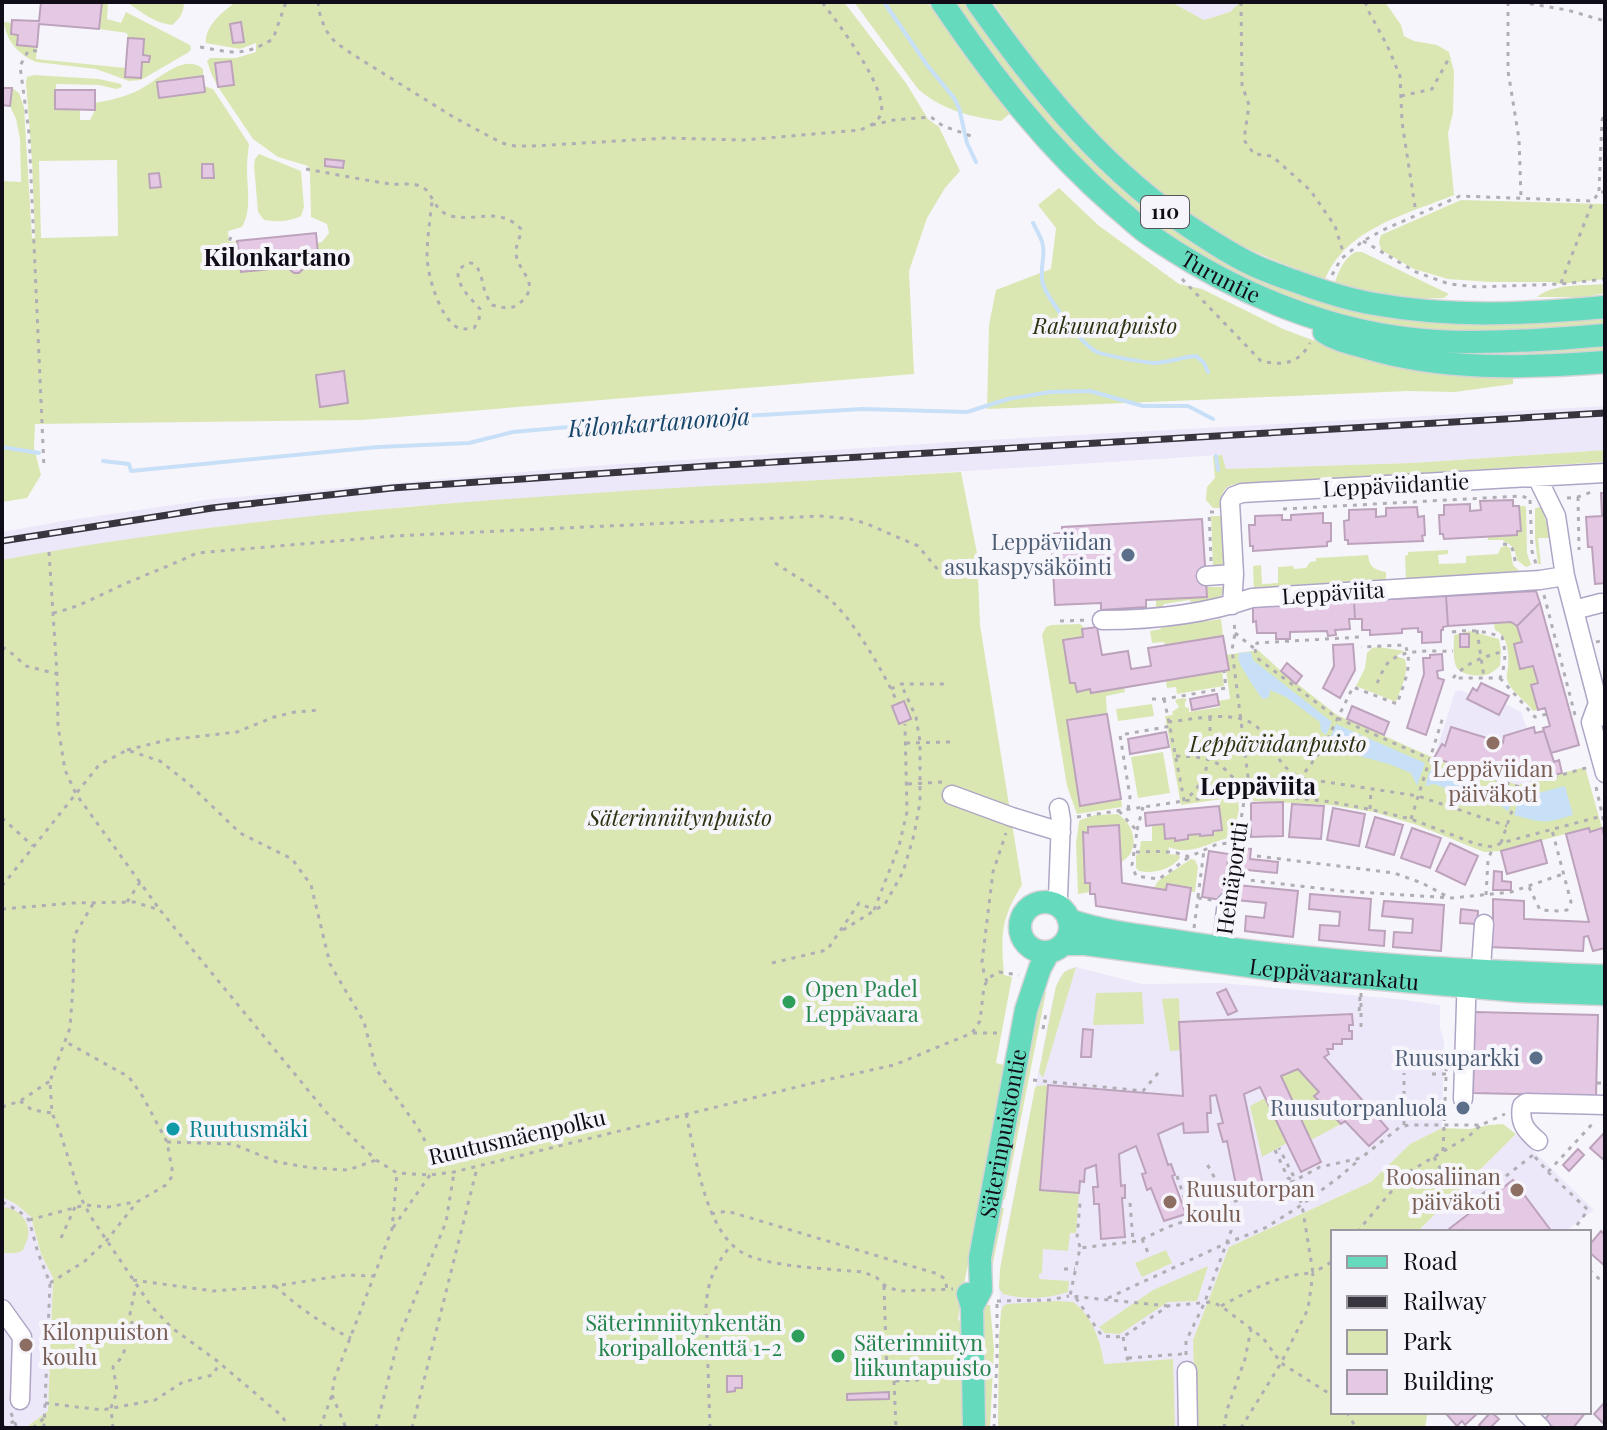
<svg xmlns="http://www.w3.org/2000/svg" width="1607" height="1430" font-family="'Playfair Display',serif">
<rect width="100%" height="100%" fill="#f7f5fc"/>
<path fill="#ede8f9" d="M1171,2h69l-10,10 -26,8z
M1605,406v44l-193,13 -186,6 -5,-14 -808,51 -191,20 -220,34v-28l61,-11 150,-22 378,-33 376,-25z
M1481,683l28,13 -4,8 16,8 6,17 7,-2 2,6 8,-2 10,30 5,-1 3,13 -44,12 -84,-27 21,-66 4,-2 11,4 3,-6 4,2z
M1076,967l66,17 80,-1 175,16 43,6v23l4,13 -2,87 -32,16 -39,38 -142,65 -36,93 2,88h-197l3,-117 -2,-23 4,-38 50,-252 6,-20 9,-9z
M1516,1134l78,76 -30,22h-147z
M2,1197l14,7 15,13 10,37 12,24 -5,134 -23,16h-23z"/>
<path fill="#dae7b2" fill-rule="evenodd" d="M102,2h6l-1,17 14,4 5,-11 64,33 1,4 -2,3 -48,28 -12,1 -33,-12 -60,-7c-17,-7 -30,-21 -32,-40l8,1 -1,11 7,1 -1,10 20,2 -1,12 90,9v9l15,1 1,-16h7l1,-6 -7,-1v-16l-15,-1 -1,-5 -28,-4z
M127,2h57c0,10 -4,17 -12,23 -18,-2 -31,-13 -45,-23z
M236,2h608l62,81 22,36 11,8 21,44 -15,17 -18,30 -18,53 5,103 -552,46 -327,4 -1,24 7,27 -14,23 -25,4v-321l19,1 -1,-43 -4,-20 -6,-13 2,-18 7,5 5,14 8,131h3l-3,-78 -6,-78 1,-5 7,-2 65,4 22,5 1,3 -6,2 -17,-4 -43,-1 -1,25 25,1v10h10l5,-10v-7c15,-3 30,-6 44,-13 18,-9 45,-38 64,-21v7l-45,6 2,16 45,-6 -1,-6 9,3 36,55c-1,8 -2,17 -2,25 0,20 5,40 -5,58l-14,4 1,11 8,-1 2,11 -6,2 -1,7 8,1 1,10 48,-5 1,3 4,3 9,-7 14,-23 5,-1 7,-9 -2,-9 -16,-7 -1,-43 -2,-8 -30,-9 -25,-18 -35,-52 -7,-14 -4,-12 3,-3h26l20,-6v-9l-16,6 -34,-6c-2,-16 17,-32 30,-41zM117,160l1,76 -77,2 -2,-77z
M854,2h73l85,110 -11,9c-30,-4 -59,-11 -83,-32z
M955,2h8c43,62 95,131 151,181 82,75 192,129 303,138 20,1 41,-1 61,-1 42,-1 85,-2 127,-3v9c-54,3 -110,9 -164,5 -140,-13 -257,-69 -356,-168 -12,-13 -27,-25 -38,-39 -33,-39 -63,-81 -92,-122z
M993,2h178l33,18 26,-8 10,-10h145l16,23 3,11 10,5 23,4 12,7 5,20 -1,41 -5,20 6,62c-46,19 -108,33 -129,84 -58,-19 -110,-44 -159,-79 -12,-8 -22,-19 -32,-29 -55,-50 -99,-107 -141,-169z
M259,154l42,17 3,36 -3,9c-13,6 -24,6 -37,4l-6,-8 -4,-47 1,-6z
M1059,188l39,37 81,59 23,5 81,40 40,15 190,26v14l-58,8 -47,-1 -421,18 2,-84 7,-35 55,-21 5,-41 -18,-23z
M1461,200l144,4v75l-44,5 -10,-2h-61l-42,-3 -34,-10 -33,-19 -2,-8 2,-7z
M1355,252h7l87,42 -5,4 -35,1 -41,-7 -33,-10c4,-12 9,-23 20,-30z
M1605,284v9l-19,4h-49c17,-14 47,-11 68,-13z
M1605,347v9l-90,6 -53,-8 67,-2z
M1605,450v12l-370,22c-13,3 -14,12 -14,24h-8l-7,-8 1,-13 8,-9 -2,-22 9,-1 4,14 186,-6z
M961,472l16,81 3,72 42,260c-22,35 -21,50 -18,90l8,2 -16,86 8,2c-1,16 -1,33 -4,49 -10,69 -32,136 -42,205l3,4 5,105h-941l23,-17 5,-133 -12,-24 -10,-37 -15,-13 -14,-7v-637c316,-59 639,-69 959,-88z
M1519,506h6l1,2 1,45 4,12 -5,2 -9,-7c-2,-9 -3,-15 -13,-18l-1,-2h-15v-4l32,-5z
M1542,507l9,31h-13l3,26h-3l-3,-25v-31z
M1211,516h11l2,49 -11,1z
M1506,546l4,2 3,17 8,8 -115,7 -1,-24 3,-1v-3l40,-2v4l-10,1 1,9 27,-1v-7l32,-2 3,-7z
M1368,555c2,13 6,14 18,17v8l-132,10 -1,-24 8,-1 1,19 16,-1v-16l15,-1 1,3 12,-1 4,-6 6,-1v-3z
M1206,587h16l3,2v3l-11,10 -18,3 -7,-5 -25,4 -5,7 -56,1 53,-3v-10z
M1207,616l1,5 13,-2 2,17 -58,9 -1,-3 -12,1 -2,-12 11,-2 -1,-5z
M1511,622l6,4 5,16 -8,3 6,24 13,-3 5,17 -7,2 7,25 -5,1c-7,-10 -24,-21 -26,-32 -1,-4 1,-9 1,-13 1,-14 0,-30 -13,-36l-1,-7z
M1080,624l6,5 -4,1 1,7 -20,3 7,43h5l2,9 13,-3 1,4 33,-5 1,4 -19,4 1,18 -40,7 13,84 41,-6 1,8 -45,7 -10,-28 -25,-151 4,-8 5,-2z
M1470,631l29,8 2,11 -1,16c-3,2 -8,7 -11,8 -9,3 -26,2 -32,-6 -5,-8 -3,-24 -3,-33z
M1378,647l27,4 -9,5 9,3c4,14 -4,29 -9,43l-40,-16 9,-18 2,-15 5,-5z
M1258,650l23,21 56,44 97,43 84,27 67,-18 17,61 -12,4 -2,-4 -87,23 -17,1 -67,-27 -43,-13 -43,-7 -93,-5 1,9 -6,28c-23,4 -41,20 -64,10l-1,7 11,1 1,3c-10,12 -26,16 -41,13l-3,-3v-13l3,-1 2,-13h11v-15l12,-2 1,15 10,-1 1,3 12,-2v-4l12,-1 1,2 12,-1v-4l8,-1 -2,-24 3,-7 -41,6 -16,-89 8,-1 -1,-3 7,-5 -4,-6 2,-2 8,-1 2,2 -2,2v5l4,1v4l31,-5 -2,-6 12,-2 -4,-29 3,-1 -3,-14z
M1222,671l2,15 -47,8 -1,-7 -9,1 -1,-8z
M1152,704l2,12 -36,5 -2,-12z
M1163,752l7,41 -32,5 -7,-41z
M1118,814c12,8 20,24 13,38 -2,5 -6,7 -10,11l-2,-37 -31,1v6l-4,-1 6,60 -12,2 -2,-51 3,-21 1,-2 15,-5z
M1191,859l4,1 3,7 -3,25h-5v-4l-22,-4 -2,6 -12,-2 4,-7z
M1076,967l-33,111 -4,-6 17,-86 8,-14z
M1040,990l6,2 -41,207 -5,3v6h4l-13,65h-4l7,-50z
M1142,992l2,32 -51,1 3,-32z
M1179,998l2,52 -11,1 -8,-52z
M1298,1069l21,23 -4,5 26,27 -30,16 -30,-64z
M1048,1085l-8,104 39,4 -3,40h-6l-2,18 -25,-2 -1,24 -3,1v5l30,2 -1,11c-20,7 -45,8 -65,2l-4,-6 1,-19 35,-181 2,-2z
M1265,1098l22,45 -25,14 -12,-51z
M1503,1124l13,10 -99,98h-84v180h97l-3,4 -2,12h-230l-2,-88 36,-93 142,-65 39,-38 32,-16 28,1 19,-4z
M2,1207c20,1 33,20 23,38 -1,2 -1,4 -3,6 -5,3 -14,2 -20,2z
M1166,1250l6,13 -30,14 -7,-14z
M1208,1266l-11,35 -29,1 -48,32 -15,-1 -6,-6 54,-37z
M1057,1301l16,1c19,13 28,40 31,62l69,-5 2,69h-177l1,-90 2,-27 2,-5 4,-2z
M983,1305h7l4,44 -4,79h-9l-1,-54z"/>
<path fill="#c7e0f7" d="M1251,652l2,8 79,62 -6,13 -5,-4 -1,-9 -34,-25 -16,-7 -1,7c-2,1 -4,2 -6,2 -2,-1 -20,-29 -22,-33 -3,-7 -3,-6 -2,-13z
M1336,724l89,39 -8,23 -6,-13 -22,-9 -37,-10 -24,-12z
M1430,770l83,26 -5,16 -4,-4 -8,-5 -19,-4 -43,-15 -9,2z
M1565,786l8,29c-29,9 -30,8 -59,0l5,-17z"/>
<g fill="none" stroke-linecap="round" stroke-linejoin="round">
<path stroke="#c7e0f7" stroke-width="4" d="M884,2l43,63 27,33 5,10 8,35 9,19
M1033,223c4,8 9,15 10,23 2,13 -4,26 0,38 5,15 39,61 54,68 10,4 45,10 56,11 15,0 28,-6 43,-7l8,7 4,9
M2,447l37,6
M1216,456l2,14
M103,461l26,3 2,7 247,-24 91,-4 44,-11 78,-7 271,-16 105,3 41,-13 42,-7 40,-1 53,15h45l25,13"/>
</g>
<path fill="#e5c9e4" stroke="#bda2bc" stroke-width="2" d="M41,2h61l-3,27 -60,-5 -2,23 -20,-2 1,-10 -7,-1 1,-14 27,1z
M241,22l3,20 -11,1 -3,-19z
M128,38l16,1 -1,16 7,1 -1,6h-7l-1,16 -16,-1z
M231,61l3,24 -16,2 -3,-24z
M203,76l2,16 -46,6 -2,-16z
M2,88h10l-2,18 -8,-1z
M55,90h40v20l-40,-1z
M325,159l19,2 -1,7 -18,-2z
M202,164h11l1,14h-12z
M159,173l2,14 -11,1 -1,-14z
M316,233l3,31 -16,2v3l-4,4h-5l-4,-3 -1,-3 -48,5 -1,-10 -5,1 -3,-2 1,-7 6,-2 -2,-11z
M344,371l4,32 -28,4 -4,-32z
M1601,493h4v90l-10,1 -3,-37h-4l-2,-30 16,-1z
M1513,500v6h6l2,25h-4v4l-73,4 -1,-5h-3l-1,-19h5v-10l26,-1v7l11,-1 -1,-9z
M1417,507l1,10 6,-1 1,19 -3,1 1,5 -75,3v-4h-3l-1,-19 5,-1v-10l27,-1v8l10,-1v-8z
M1323,513v10h8v18l-4,1v4l-74,5v-5h-3l-1,-21h6v-9l27,-1v5h9v-5z
M1202,519l5,78 -61,3v7l-45,3v-7l-46,2 -4,-71 11,-1v-6z
M1536,591l4,12 -23,23 -6,-4 -63,4 -2,-30z
M1446,596l2,30 -5,1v3h-2v12l-19,1v-11h-4v-4l-16,1v4l-32,2v-5h-8v-11h-7l-1,-18z
M1354,601l1,18h-6l1,10 -15,1 1,5 -8,1 -1,-5 -37,1v7h-14v-6h-19l-1,-12 -3,1v-15z
M1540,603l39,142 -28,8 -8,-25 7,-2 -5,-18 -7,2 -7,-25 7,-2 -5,-17 -13,3 -6,-25 8,-2 -5,-16z
M1097,627l5,28 26,-4 3,18 20,-3 -3,-18 75,-12 6,34 -138,23 -1,-4 -13,3 -2,-9h-5l-7,-43 20,-3 -1,-8z
M1460,634h9v13h-9z
M1353,644l2,26 -15,28 -17,-10 11,-22 -1,-21z
M1442,654l1,16 -6,1 1,7 6,2 -18,55 -19,-7 17,-54 -1,-16h7v-3z
M1287,663l15,13 -6,8 -15,-13z
M1481,683l28,13 -10,19 -32,-16 6,-11 4,3z
M1217,694l2,11 -27,5 -2,-11z
M904,701l7,18 -12,5 -7,-18z
M1352,706l37,16 -5,13 -37,-16z
M1107,714l14,85 -41,7 -13,-86z
M1451,727l52,16 1,-7 23,-7 7,-2 1,6 9,-2 10,31 5,-2 3,13 -31,8 -3,-8 -24,4v3l-70,-22 8,-14 3,2z
M1166,732l3,15 -39,7 -2,-15z
M1283,802v34l-32,1v-34z
M1292,804l32,2 -3,33 -32,-2z
M1219,806l3,24 -9,1v4l-13,1v-2l-12,1v4l-13,2v-3l-10,1 -1,-15 -18,2 -1,-13z
M1333,808l32,6 -6,32 -32,-6z
M1375,817l28,8 -9,30 -28,-8z
M1119,825l3,58 44,7 1,-6 24,4 -5,32 -90,-14 -1,-12h-5v-11h-5l-2,-51 5,1v-6z
M1412,828l29,10 -11,30 -29,-10z
M1589,828l1,4 12,-4 3,11v109l-12,3 -5,-15 -4,1 -1,14 -95,-4 1,-15h4v-33l31,2v18l65,3 -23,-88z
M1541,840l6,23 -40,11 -6,-23z
M1450,843l28,13 -13,29 -29,-14z
M1240,848l11,1 -1,10 28,3 -1,11 -39,-4z
M1209,851l20,3 -7,46 -20,-3z
M1494,871l8,1v9l9,1v8h-18z
M1237,885l61,6 -5,46 -48,-6 1,-15 18,2 2,-15 -30,-3z
M1310,894l61,5 -2,31 16,1 -1,15 -65,-6 1,-15 19,1 1,-14 -31,-3z
M1384,901l60,4 -3,46 -48,-4 1,-15 18,1 1,-14 -31,-3z
M1461,909l17,2 -1,13 -17,-1z
M1226,989l11,22 -9,4 -11,-22z
M1475,1012l123,3 -2,81 -123,-3z
M1352,1014l1,11h-4v6h3v8h-10v5h-9v5h-6l2,5 -5,3 64,72 -19,17 -24,-25 -4,3 -27,-28 5,-4 -21,-23 -17,7 40,86 -20,10 -41,-85 -16,7 20,96 -26,5 -11,-54 -4,1 -5,-18 5,-1 -7,-28 -6,1 1,17h-4l1,19 -24,1 -1,-10 -25,11 10,31 3,-1 4,11 -3,1 14,38 -22,7 -13,-33 -4,2 -5,-16 4,-1 -10,-27 -17,8 2,32 4,-1v13h-3l3,39 -24,2 -2,-35h-5v-4l-1,-13h5l-2,-22 -11,4 -1,13 -4,-1 -1,12 -39,-3 8,-105 135,11 -4,-74z
M1083,1029l10,1 -2,27h-10z
M1605,1132v29l-15,-13z
M1578,1149l6,6 -15,16 -6,-6z
M1513,1180l39,52h-107z
M1601,1231l4,4 -1,30 -15,-13v-12l3,2z
M727,1376h15v12h-7v3l-8,1z
M889,1392v7l-42,1v-6z
M1605,1402v23l-11,-11z
M1451,1412h28l-14,13 -3,-4 -5,5 -10,-11z
M1491,1412l8,7 -9,9h-8l-3,-3z
M1551,1412h35l-13,16h-19l-10,-8z"/>
<g fill="none" stroke-linecap="round" stroke-linejoin="round">
<defs>
<path id="minor" d="M1537,477l19,39 9,60 33,127 7,14
M1206,576l28,-2
M1232,605l2,-31 -4,-72 4,-6 8,-3 363,-20
M1574,610l27,-7
M1102,620c50,0 103,-6 150,-22l288,-18 25,-4
M1598,703l-7,19 14,51
M952,795l60,22 49,15
M1056,904l2,-7 3,-77 -2,-12
M1220,959l7,-57
M1480,982l4,-58
M1463,1099l4,-126
M1538,1141c-12,-10 -19,-18 -16,-35l4,-3 79,2
M2,1309l20,28 -2,63
M1187,1371l1,57
M1525,1412l16,16"/>
<g id="major">
<path id="s1" d="M942,2c50,74 105,145 173,204 11,9 21,19 32,27 84,59 185,102 288,108 56,3 114,-1 170,-6"/>
<path d="M977,2c62,88 129,171 220,230 20,13 41,27 63,36 13,6 27,10 40,15 25,9 49,17 75,21 76,14 154,10 230,3"/>
<path d="M1324,332c12,8 26,11 40,15 78,24 160,21 241,15"/>
<circle cx="1045" cy="927" r="25"/>
<path d="M1069,920c40,14 85,17 127,24 135,20 272,27 409,32"/>
<path id="s2" d="M1064,944h22l192,26 241,21 86,3"/>
<path d="M968,1294l4,13 2,121"/>
<path id="s3" d="M972,1307l9,-17 -1,-32 46,-248 14,-42 8,-15"/>
</g>
</defs>
<use href="#minor" stroke="#afa5c6" stroke-width="21"/>
<use href="#major" stroke="#d4d3d5" stroke-width="25"/>
<path stroke="#b0adb5" stroke-width="3" stroke-dasharray="4 6" stroke-linecap="butt" d="M318,2l1,9 6,18 10,13 17,12 103,64 47,25 13,3h18l134,-8 77,2 116,-10c7,-3 16,-6 20,-14 12,-23 -43,-94 -58,-114
M1241,2l1,83 7,20 -5,35 10,14 18,2 38,34 25,36 9,29
M1365,2l5,12 17,31 13,31 2,46 14,91
M1508,2v69l11,68 2,58
M1520,2l47,8 38,11
M200,47c34,6 42,10 73,-8l13,-37
M37,51l-7,-1 -3,3 -7,13 9,67 15,335
M1401,96l31,-7 16,-29
M872,125l22,-5 37,-3 12,9 31,11
M306,169c28,5 57,11 85,15 10,1 22,-2 31,3 11,5 11,24 29,29 26,6 48,-10 70,13 0,9 -6,16 -5,25 2,18 25,29 6,47 -9,10 -19,7 -30,4 -2,-2 -6,-11 -7,-13 -4,-14 -7,-43 -27,-21 -1,16 12,26 22,38l-1,11 -5,8c-7,1 -13,2 -19,-2 -16,-12 -27,-49 -28,-69 0,-18 3,-37 5,-56
M1599,191l3,-71 3,-8
M231,237l-4,9v6l6,2
M1363,241l53,31 33,12 29,3 83,-3 44,-5
M1332,275l9,-16 22,-18 20,-11 77,-34 133,5 6,-9h6
M1182,279l79,82c21,5 38,3 49,-18
M1561,283l32,-82
M1578,497l1,53
M1567,498l11,-1 16,-6
M1530,500l2,51 4,13
M1283,509l238,-13 10,3
M1503,544l7,1c5,6 3,14 7,19
M49,552l8,122 1,52 7,44 11,24 84,116
M1211,561l-2,-49h7
M775,563c18,12 37,22 53,35 24,19 57,76 69,104
M1544,595l31,120
M53,613c29,-6 53,-22 81,-33 21,-9 42,-17 63,-27l197,-17 426,-20 30,3 15,4 53,23 21,25
M1060,621l29,-1
M1477,630l7,48
M1452,632c19,-3 32,-1 50,5 4,14 4,28 -2,41h-47
M1235,633l20,16 2,-6 103,-6
M1596,642l9,-2
M2,647l7,4 17,15 31,8
M1255,649l2,9 80,60 93,41 90,28 69,-20
M1453,678c14,-16 32,-22 52,-27
M1500,678l35,39 12,-3
M1377,683c3,-6 6,-14 10,-19 15,-17 45,-12 66,-13
M891,689l10,-5h48
M1152,699h12l62,-11 -2,-17
M1164,699l5,23
M1210,717c0,30 2,65 -26,83l-15,-78c26,-3 73,-14 91,8 15,19 17,35 40,48l118,18 89,30
M906,743l44,-1
M127,750l40,-10 70,-8 37,-15 21,-5 25,-2
M1176,756c37,1 44,4 67,34
M908,784l35,-2
M1596,787l9,40
M1287,796l36,-48 30,-61 44,17c6,-19 17,-39 8,-59l-44,2
M1128,809l2,-12 -10,-62 51,-9
M1370,809l1,-20
M1119,811l18,20 -3,21c19,0 38,-3 55,5l26,-12 19,-3
M1077,817l167,-25 88,10 41,8 38,9 65,25 17,3 8,-4 101,-27
M2,818l31,28
M1411,819l32,-102
M1137,830l6,-23
M1501,843l19,-56
M1134,852l-2,13 4,11 23,3 30,-22
M1257,856l137,17 28,10 26,14
M1231,878l111,13 110,7 59,-6 52,-18
M2,886l97,-121 28,-15 33,11 28,22 52,50 52,26 19,26 19,79 34,58 12,47 41,57 15,28 -2,21 -38,54
M1230,886l18,-109 -16,-127 3,-17 -1,-12
M1529,887l11,23 20,1 7,-1 4,-8 -19,-72
M1486,895l2,-35 5,-13
M1198,897l6,-47
M127,902l13,-20
M93,904l-19,32 -1,50 -3,42 -20,53 2,32 7,16 22,69 10,19 60,89 21,22 44,32 66,56 7,12
M2,909l71,-6 61,-1 26,8 166,202 50,48 21,13 33,2 24,-3 363,-90 77,-17 78,-32 8,-12 4,-35 6,-9 9,-5 20,3
M1194,928l4,-30 14,2
M843,930l42,-26 18,-32 11,-37 6,-33v-60l-4,-25 -15,-33
M772,963l55,-13 32,-47 15,7 25,-64 8,-34 -2,-88
M987,982l-3,-9 -2,-11 11,-90 13,-39
M1361,993v36
M1360,997l-1,16h2
M1043,1029l3,-16
M973,1033h28
M1432,1074h14
M1033,1080l110,11 16,-19
M1597,1083h8
M20,1101l12,9 20,3
M2,1107l18,-6 30,-20
M686,1114c9,39 19,118 57,139 24,14 90,16 120,19l13,5 8,8 14,6 55,-2
M1404,1125v-52
M167,1142l66,2 44,18 35,6 36,2 28,-10
M1275,1150l13,28 5,2v-5l-14,-27
M1443,1151l4,-99
M1434,1157l13,24 19,26 67,-52
M1535,1157l13,15 47,-51
M1548,1172l40,38 -16,22
M1177,1176l14,42
M2,1202l17,9 10,9 9,33 12,30 -6,145
M1130,1203l3,38
M711,1214l16,-3 211,63 7,5 2,10
M29,1220l56,-15 23,2 27,-5
M1357,1232l50,-59 62,-37 12,-11
M61,1238l14,-31
M1142,1239l8,18
M1080,1247l-3,-9 3,-35
M1064,1269h11
M1589,1270l16,14
M133,1280l80,11 62,-5 71,-11 28,1
M50,1283l35,-22 22,-21 30,-38 29,-17 7,-10 -6,-33 -24,-45 -14,-20 -63,-35
M275,1286c23,21 48,39 76,52
M884,1286l3,90 7,5 25,-1
M1076,1298l26,38 21,1 45,-31 43,-4 10,4 42,32 18,25 52,33
M1108,1298l119,-55 38,-15 32,-20 41,-30 21,-18
M997,1301l53,-1 19,-4
M1168,1306l-98,-10 10,-48 58,-7 30,-14 60,-21 7,-5 36,-8 49,-26 41,-9 39,-31 9,-2h72l24,-11
M1221,1306c32,-17 56,-31 92,-33l-11,-68 -9,-25
M708,1330h12
M1123,1337l5,25
M1186,1355v-14l18,-37 27,-73 -6,-34 -19,-35
M1128,1358l55,-4
M894,1381l2,47
M332,1395l14,33
M45,1403l57,7 53,-10 28,-18 30,-7 6,-11
M1347,1412l9,16
M11,1413l6,15
M2,1428l12,-7
M33,1428l11,-10
M113,1428l-2,-20 6,-17 -4,-24 9,-10 11,-29 -3,-14 6,-29
M320,1428l12,-33 2,-15 58,-151 5,-56
M376,1428l23,-91 47,-115 8,-49
M412,1428l65,-260
M710,1428l-4,-119c1,-28 9,-43 25,-64
M994,1428l3,-71v-57
M1224,1428l3,-18 18,-51 6,-30
M1241,1428l40,-65 27,-54 5,-36 20,-12"/>
<use href="#minor" stroke="#fff" stroke-width="18"/>
<use href="#major" stroke="#66dabc" stroke-width="22"/>
<defs>
<path id="rail" d="M2,541l210,-33 180,-20 317,-22 896,-53"/>
</defs>
<use href="#rail" stroke="#39353f" stroke-width="7"/>
<use href="#rail" stroke="#f7f5fc" stroke-width="4" stroke-dasharray="12" stroke-linecap="butt"/>
</g>
<g fill="#5c6f8a" stroke="#f7f5fc" stroke-width="3">
<circle cx="1128" cy="555" r="8"/>
<circle cx="1536" cy="1058" r="8"/>
<circle cx="1463" cy="1108" r="8"/>
</g>
<g fill="#8d6e63" stroke="#f7f5fc" stroke-width="3">
<circle cx="1493" cy="743" r="8"/>
<circle cx="1517" cy="1190" r="8"/>
<circle cx="1170" cy="1202" r="8"/>
<circle cx="26" cy="1345" r="8"/>
</g>
<g fill="#2e9e5b" stroke="#f7f5fc" stroke-width="3">
<circle cx="789" cy="1002" r="8"/>
<circle cx="798" cy="1336" r="8"/>
<circle cx="838" cy="1356" r="8"/>
</g>
<circle fill="#0f9aa8" stroke="#f7f5fc" stroke-width="3" cx="173" cy="1129" r="8"/>
<g text-anchor="middle" stroke-width="8" stroke-linejoin="round" paint-order="stroke">
<rect fill="#f7f5fc" stroke="#56535c" stroke-width="2" x="1141" y="196" width="48" height="32" rx="6"/>
<g font-size="20" font-weight="bold" fill="#110d18">
<text x="1165" y="219">110</text>
</g>
<g font-size="22" fill="#110d18" stroke="#f7f5fc">
<text dy="8" stroke="none"><textPath href="#s1" startOffset="396">Turuntie</textPath></text>
<text transform="translate(1396 485) rotate(-3)" y="8">Leppäviidantie</text>
<text transform="translate(1333 593) rotate(-4)" y="8">Leppäviita</text>
<text transform="translate(1232 878) rotate(-82)" y="8">Heinäportti</text>
<text dy="8" stroke="none"><textPath href="#s2" startOffset="272">Leppävaarankatu</textPath></text>
<text dy="8" stroke="none"><textPath href="#s3" startOffset="178">Säterinpuistontie</textPath></text>
<text transform="translate(517 1137) rotate(-13)" y="8">Ruutusmäenpolku</text>
</g>
<g font-size="22" font-style="italic" fill="#2b3210" stroke="#f7f5fc">
<text x="1105" y="334">Rakuunapuisto</text>
<text x="1278" y="752">Leppäviidanpuisto</text>
<text x="680" y="826">Säterinniitynpuisto</text>
</g>
<g font-size="22" fill="#4e5e75" stroke="#f7f5fc" text-anchor="end">
<text x="1112" y="550">Leppäviidan<tspan x="1112" dy="25">asukaspysäköinti</tspan></text>
<text x="1520" y="1066">Ruusuparkki</text>
<text x="1447" y="1116">Ruusutorpanluola</text>
</g>
<g font-size="22" fill="#785e54" stroke="#f7f5fc" text-anchor="start">
<text x="1493" y="777" text-anchor="middle">Leppäviidan<tspan x="1493" dy="25">päiväkoti</tspan></text>
<text x="1501" y="1185" text-anchor="end">Roosaliinan<tspan x="1501" dy="25">päiväkoti</tspan></text>
<text x="1186" y="1197">Ruusutorpan<tspan x="1186" dy="25">koulu</tspan></text>
<text x="42" y="1340">Kilonpuiston<tspan x="42" dy="25">koulu</tspan></text>
</g>
<g font-size="22" fill="#27864d" stroke="#f7f5fc" text-anchor="start">
<text x="805" y="997">Open Padel<tspan x="805" dy="25">Leppävaara</tspan></text>
<text x="782" y="1331" text-anchor="end">Säterinniitynkentän<tspan x="782" dy="25">koripallokenttä 1-2</tspan></text>
<text x="854" y="1351">Säterinniityn<tspan x="854" dy="25">liikuntapuisto</tspan></text>
</g>
<g font-size="22" fill="#0d838f" stroke="#f7f5fc" text-anchor="start">
<text x="189" y="1137">Ruutusmäki</text>
</g>
<g font-size="24" font-weight="bold" fill="#110d18" stroke="#f7f5fc">
<text x="277" y="266">Kilonkartano</text>
<text x="1258" y="795">Leppäviita</text>
</g>
<g font-size="24" font-style="italic" fill="#154569" stroke="#f7f5fc">
<text transform="translate(659 423) rotate(-4)" y="8">Kilonkartanonoja</text>
</g>
</g>
<rect width="1607" height="1430" fill="none" stroke="#110d18" stroke-width="8"/>
<rect x="1331" y="1230" width="260" height="184" fill="#f7f5fc" stroke="#9b98a1" stroke-width="2"/>
<rect x="1347" y="1256" width="40" height="12" fill="#66dabc" stroke="#9b98a1" stroke-width="2"/>
<text x="1403" y="1270" font-size="24" fill="#110d18">Road</text>
<rect x="1347" y="1296" width="40" height="12" fill="#39353f" stroke="#9b98a1" stroke-width="2"/>
<text x="1403" y="1310" font-size="24" fill="#110d18">Railway</text>
<rect x="1347" y="1330" width="40" height="24" fill="#dae7b2" stroke="#9b98a1" stroke-width="2"/>
<text x="1403" y="1350" font-size="24" fill="#110d18">Park</text>
<rect x="1347" y="1370" width="40" height="24" fill="#e5c9e4" stroke="#9b98a1" stroke-width="2"/>
<text x="1403" y="1390" font-size="24" fill="#110d18">Building</text>
</svg>
